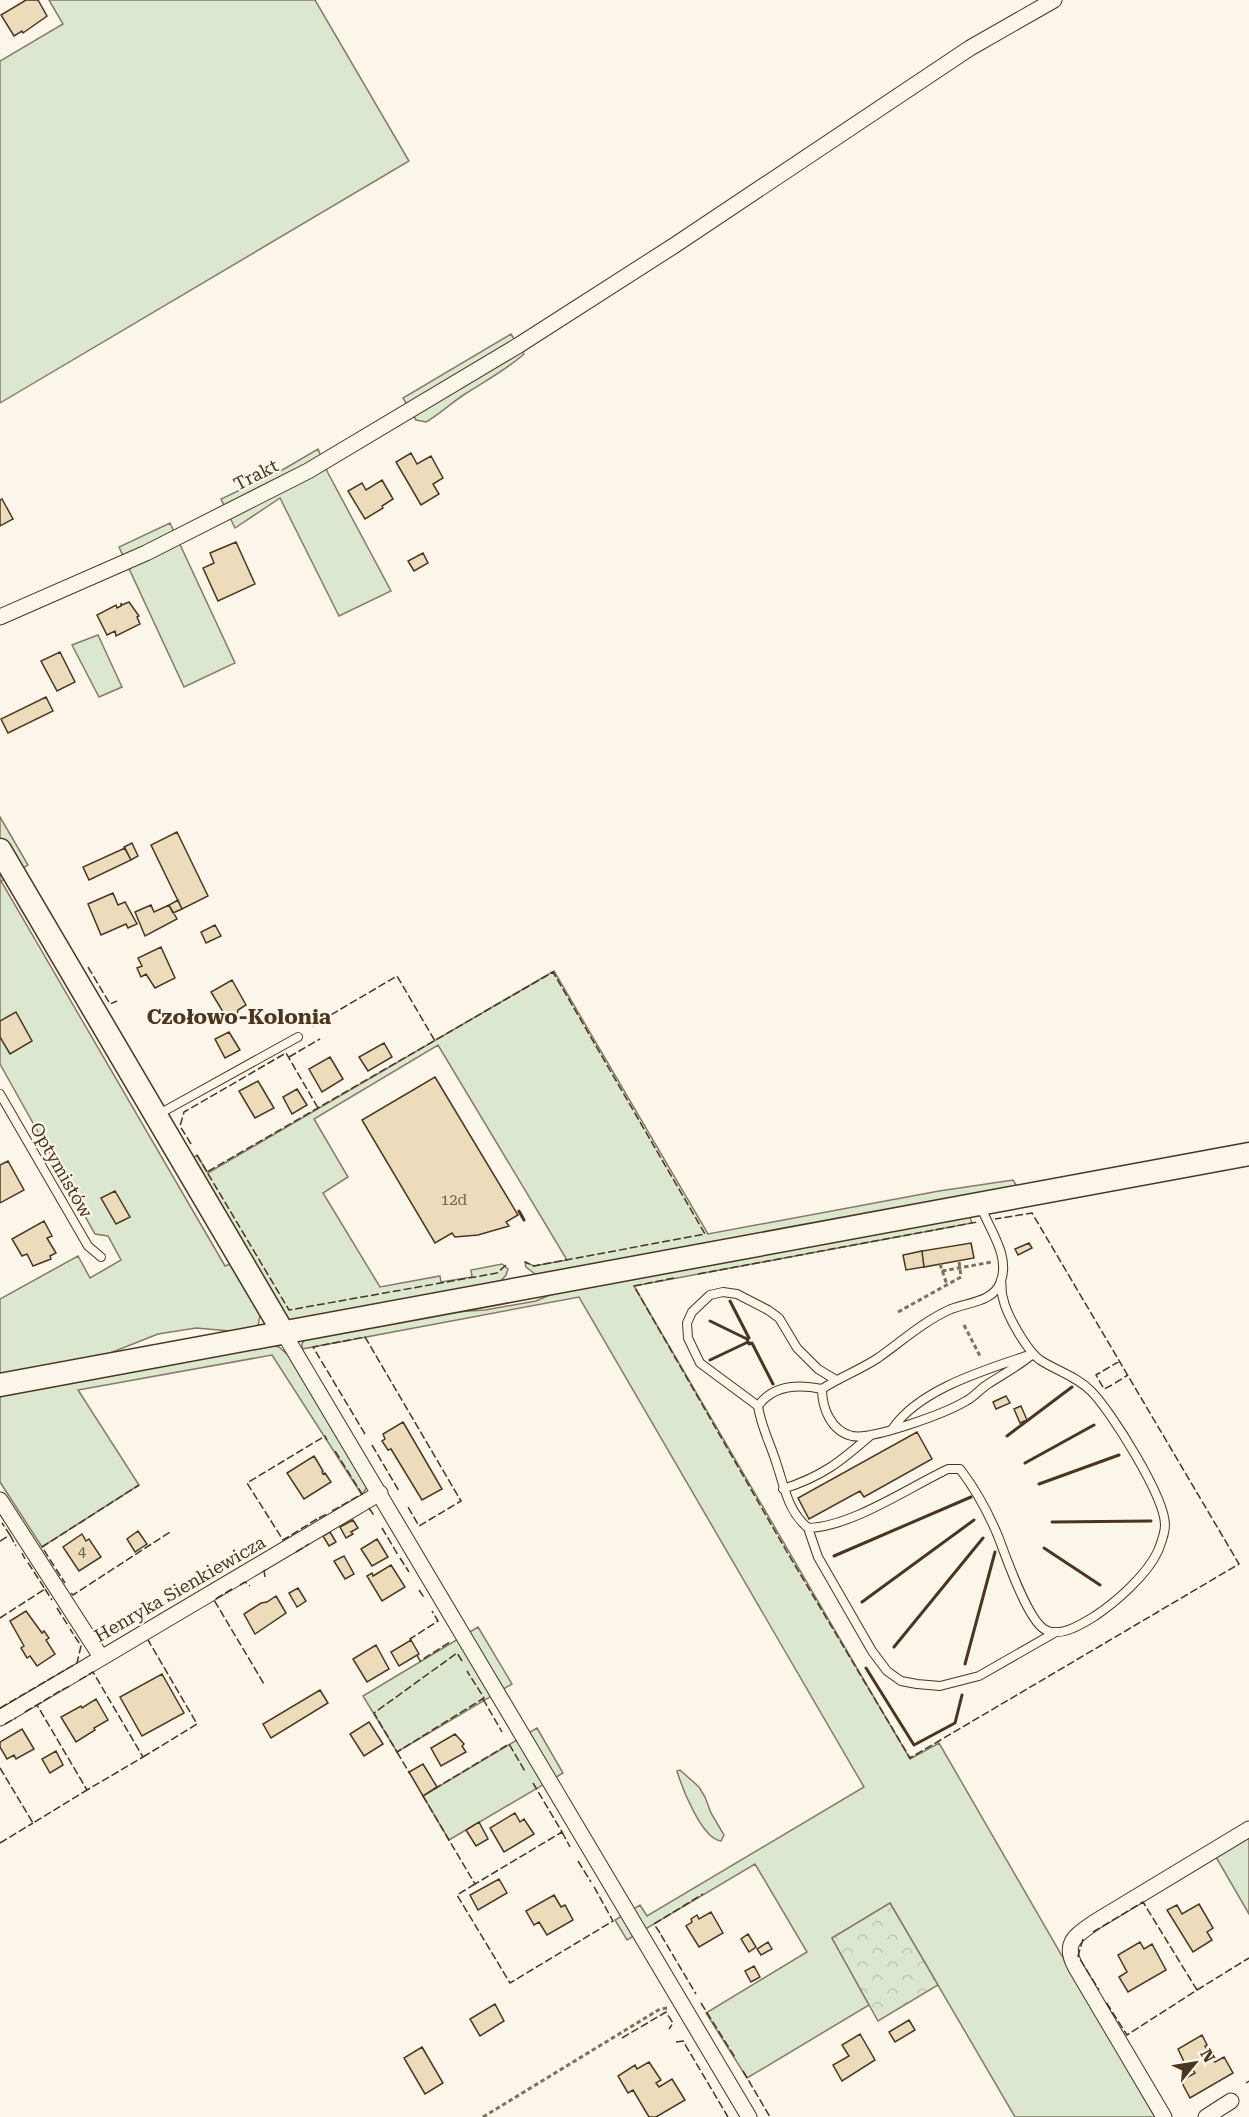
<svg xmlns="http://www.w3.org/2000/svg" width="1249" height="2117" font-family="'Roboto Serif',serif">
<defs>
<pattern id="forest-crowns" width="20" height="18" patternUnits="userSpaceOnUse" patternTransform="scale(1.5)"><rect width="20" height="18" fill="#dce7d0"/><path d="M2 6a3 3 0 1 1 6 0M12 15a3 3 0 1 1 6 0" fill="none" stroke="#bec7b2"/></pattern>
</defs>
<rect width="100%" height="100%" fill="#fbf6e9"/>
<path fill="#dce7d0" stroke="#887966" stroke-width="1.5" d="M49,0h266l94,161 -409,242v-342l63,-37z
M511,334l13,20c-18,16 -39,27 -59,40 -14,9 -25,20 -39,28l-10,-2 -13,-22z
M318,449l10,24 63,118 -52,25 -59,-118 -45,30 -14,-29 63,-30z
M170,523l65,140 -51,24 -65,-140z
M98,635l24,52 -23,10 -27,-52z
M0,817l28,48 -27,16 224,385 8,-3 27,51 -2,13 -16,5 -46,-4 -38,6 -58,23 -100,20v-78l78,-43 12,22 31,-18 -13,-24 -13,-2 -95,-170z
M554,971l154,263 231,-43 74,-11 5,8 -470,87 -13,-1 -9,-7 -1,-5 9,4 33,-6 -129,-215 -124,74 34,58 -25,16 57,94 60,-11 1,6 31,-5 -1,-7 31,-6 6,5 -2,6 -6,7 -203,40 -10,-2 -94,-162 4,-3 11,18z
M970,1217l2,6 -338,63 276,473 29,-16 216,374h-140l-125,-214 -58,35 37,67 -122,73 -41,-65 101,-61 -52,-88 -128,76 -12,-20 25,-15 7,11 217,-129 -285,-490 -277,52v-5l4,-7 116,-23 63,-4 51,-9 30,-13z
M267,1344l12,3 9,8 79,132 -5,8 -90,-140 -194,35 61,95 -97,62 -42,-65v-89z
M478,1627l34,57 -115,68 -34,-56z
M537,1728l26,45 -114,67 -26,-44z
M680,1770l19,17 6,10 6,16 13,22 -3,6c-19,-2 -39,-53 -44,-70z
M1249,1823v91l-33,-57z"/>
<path fill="url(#forest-crowns)" stroke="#887966" stroke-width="1.5" d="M890,1903l48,82 -60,36 -46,-83z"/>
<path fill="#ecdcbc" stroke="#4a3520" stroke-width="1.5" d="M26,0h12l9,16 -24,17 -1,-2 -8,5 -13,-21z
M411,453l6,11 14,-8 12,22 -10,6 6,10 -18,11 -25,-43z
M382,480l11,19 -11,7 1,2 -18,11 -17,-28 14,-8 4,7z
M2,499l11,20 -13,7v-26z
M236,542l19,42 -37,17 -15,-33 11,-5 -4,-10z
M423,553l5,10 -14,8 -6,-10z
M129,602l10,14 -2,1 3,7 -24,12 -1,-5 -8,4 -10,-20 19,-10 1,3 4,-2v-3l1,2z
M60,652l15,30 -18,9 -16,-30z
M46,697l7,14 -45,22 -7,-14z
M177,832l31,64 -26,13 -31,-64z
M132,843l6,13 -7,4 -7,-13z
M125,848l6,12 -42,20 -6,-13z
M113,893l5,12 7,-3 12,22 -9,4 -2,-4 -25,11 -13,-31z
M178,900l4,9 -9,4 -4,-8z
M151,905l3,7 15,-7 8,14 -32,17 -10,-24z
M215,925l6,11 -15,7 -5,-11z
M161,947l14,31 -20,10 -9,-14 -5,3 -4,-9 5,-2 -4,-8z
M232,980l14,25 -8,5 -1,4 -11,3 -15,-25z
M16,1012l16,29 -22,13 -10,-17v-16z
M229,1032l11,18 -15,8 -10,-19z
M384,1043l8,14 -24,14 -9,-14z
M330,1057l13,22 -21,13 -13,-23z
M435,1077l83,138 -12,7 3,4 -31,9 -23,2 -3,-4 -17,10 -73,-123z
M258,1081l16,27 -19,10 -16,-27z
M297,1089l10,16 -15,9 -9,-17z
M8,1161l16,29 -24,13v-38z
M115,1191l15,26 -14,7 -15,-26z
M44,1221l8,15 -5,2 9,15 -6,3 1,3 -18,7 -6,-12 -5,2 -10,-17z
M971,1243l3,15 -50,9 -2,-16z
M1029,1243l3,5 -14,7 -3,-6z
M922,1251l2,16 -18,3 -3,-15z
M1006,1396l4,7 -14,6 -3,-7z
M1021,1406l6,14 -7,3 -6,-14z
M403,1422l39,67 -20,11 -31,-51 -3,1 -6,-9 3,-2 -2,-5z
M917,1432l15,27 -68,38 -4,-6 -51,28 -11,-21z
M314,1456l9,15 -1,1 1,2 2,-1 6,9 -27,17 -17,-26z
M353,1520l5,8 -7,4 2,2 -7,4 -6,-11z
M138,1531l9,13 -12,8 -8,-13z
M330,1532l6,10 -7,4 -6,-10z
M82,1534l4,7 3,-2 12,18 -22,14 -16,-24z
M377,1539l11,18 -16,9 -11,-17z
M344,1556l10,18 -9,5 -11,-18z
M391,1565l14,22 -23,14 -15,-25 5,-3 1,3z
M298,1588l8,13 -9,6 -8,-14z
M276,1596l10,17 -31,21 -11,-20 17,-11 6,-1z
M26,1611l16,22 2,-2 5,7 -3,2 9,14 -18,12 -7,-10 -3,2 -6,-10 3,-2 -14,-25z
M411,1640l8,14 -20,12 -8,-14z
M376,1645l13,24 -22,13 -14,-23z
M162,1674l22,39 -42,23 -22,-39z
M320,1690l8,13 -57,35 -8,-14z
M96,1699l12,21 -14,8 1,2 -19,12 -15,-25 20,-11 1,2z
M369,1722l14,22 -19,12 -14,-22z
M22,1729l12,20 -18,10 -2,-4 -7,4 -7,-12v-5z
M455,1734l9,10 -2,2 4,6 -25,14 -10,-18z
M56,1751l7,14 -13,8 -8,-14z
M423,1764l14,23 -14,9 -14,-24z
M515,1813l5,9 4,-3 10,15 -30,18 -14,-24z
M479,1822l9,17 -12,7 -10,-16z
M499,1879l8,14 -29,17 -8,-15z
M554,1895l7,12 4,-2 8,15 -26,15 -8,-13 -5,3 -8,-14z
M1199,1904l14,24 -6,4 5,8 -19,12 -26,-42 10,-5 5,9z
M711,1912l12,21 -24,14 -13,-21 6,-4 -1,-3 6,-4 2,4z
M748,1934l8,13 -7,5 -8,-13z
M768,1942l4,7 -11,6 -4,-6z
M1140,1942l4,7 8,-5 14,26 -38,22 -9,-15 8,-5 -9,-17z
M754,1966l6,11 -9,5 -6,-11z
M495,2004l9,17 -24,15 -10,-17z
M909,2020l6,10 -20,12 -6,-10z
M860,2034l15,26 -33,21 -9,-16 16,-9 -7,-11z
M1202,2035l5,10 -2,1 10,16 9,-5 9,16 -43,25 -9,-17 14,-8 -5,-7 -3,2 -9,-19z
M422,2047l21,36 -18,11 -21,-36z
M649,2062l12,18 -5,3 3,4 13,-8 13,21 -29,17h-7l-16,-27 -5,3 -10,-17 17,-11 2,4z"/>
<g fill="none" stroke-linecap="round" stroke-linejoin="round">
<defs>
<path id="lane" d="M0,1094l88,152 13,11
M159,1114l139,-77
M981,1207c8,22 29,48 20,74 -7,21 -32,21 -50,28 -27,12 -49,32 -73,49 -18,12 -38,19 -56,31 0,19 9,42 30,47 21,4 94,-23 114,-35 8,-4 14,-12 22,-17 17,-11 29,-17 45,-30
M822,1389c-24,-5 -49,-4 -64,17 3,21 13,39 19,59 8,24 11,46 31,63 43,-1 100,-40 140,-59h12c16,21 28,43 38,67 8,21 29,82 46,93 15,10 38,-5 51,-13 21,-14 52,-41 63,-65 3,-8 7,-17 7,-26 0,-28 -54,-114 -74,-134 -15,-15 -34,-20 -51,-31 -13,-9 -34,-46 -37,-62 -2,-5 -1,-12 -2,-18
M758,1406l-58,-43 -12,-25 -1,-15 5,-11 18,-17 13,-3 14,2 31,16 11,8 18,30 21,21 18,11
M893,1428c27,-39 92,-58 136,-73
M783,1489c40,-13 57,-27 88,-54
M808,1528l10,29 54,94 15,20 14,10 16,3 23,2 39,-10 77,-44"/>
<path id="street" d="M0,617l146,-64 162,-82 211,-126 156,-100 295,-197 84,-48
M283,1332l466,785
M0,1500l101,157
M0,1718l380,-225
M1164,2117l-88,-149c-14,-25 -1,-32 19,-46l154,-93
M1206,2117l25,-16"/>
<path id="secondary" d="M0,850l283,482
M0,1385l1249,-231"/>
</defs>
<use href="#lane" stroke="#4a3520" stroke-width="10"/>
<use href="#street" stroke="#4a3520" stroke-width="17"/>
<use href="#secondary" stroke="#4a3520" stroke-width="25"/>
<path stroke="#7f6f5c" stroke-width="3" stroke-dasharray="4.5 3" stroke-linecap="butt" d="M940,1264l7,21
M942,1271l50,-9
M898,1312l63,-35 -2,-16
M964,1325l17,33
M483,2117l177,-108 8,-1"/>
<use href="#lane" stroke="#fbf6e9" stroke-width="8"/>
<use href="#street" stroke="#fbf6e9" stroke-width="15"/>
<use href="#secondary" stroke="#fbf6e9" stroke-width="22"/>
<path stroke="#4a3520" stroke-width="1.5" stroke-dasharray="8 3" stroke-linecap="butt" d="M88,967l22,37 7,-3
M312,1026l85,-50 38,65
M289,1057l31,-18
M191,1144l-11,-18 4,-14 102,-59 32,55
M197,1155l10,17
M506,1265l-9,8 -208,37 -82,-138 346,-200 152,262 -171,32 -9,-4
M698,1274l279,-52
M674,1278l-40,8 153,266 123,206 329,-194 -207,-351 -37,6
M1115,1383l13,-8
M1112,1385l-8,4 -8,-14 24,-14
M365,1434l-52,-87 52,-10 96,164 -42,25 -11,-19
M372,1445l27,46
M369,1508l6,9
M332,1511l30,-17 -27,-43
M319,1518l10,-5
M317,1519l-34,21 -36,-57 78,-47 2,4
M382,1528l16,27
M10,1535l6,11
M0,1541l10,-6 -8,-12
M296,1552l13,-8
M22,1553l3,6
M400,1558l9,14
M54,1566l-12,-19 97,-62
M56,1569l9,14
M265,1577l-1,-6 3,-2
M240,1585l5,-3 5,4
M45,1589l7,11
M232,1589l-18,11 50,84
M419,1590l6,9
M71,1593l2,2 97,-63
M57,1608l12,19
M0,1618l45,-29 -18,-28
M411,1640l-1,-1 28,-18 -6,-10
M417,1655l3,6 30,-19
M462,1661l-5,-8 -83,60 23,39 87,-54 -17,-27
M62,1690l8,-4
M60,1691l-23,14 50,85 56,-33 -50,-85 -15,9
M483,1699l19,33
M0,1708l77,-45 4,-17 -11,-17
M25,1712l12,-7
M5,1724l11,-6
M397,1752l13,22
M143,1757l54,-33 -49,-84
M0,1768l33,55 54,-33
M434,1789l75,-45 17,29
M423,1796l52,88 87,-52 -29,-49
M562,1832l8,15
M0,1843l33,-20
M578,1861l13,21
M475,1884l-18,11 53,88 103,-62 -20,-36
M1093,1932l50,-30 54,88 -70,45 -21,-33
M660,1933l-6,-9 49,-30
M661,1935l35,59
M1083,1939l-5,17 21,34
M1197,1990l52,-32
M701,2003l35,56
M622,2038l44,-26 7,11 -4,6
M676,2042l7,-1 45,76
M743,2071l27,46
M1246,2083l3,-2"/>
<path stroke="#4a3520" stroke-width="3" d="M519,1211l5,9
M730,1301l19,37 -2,1 2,5 3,-1 21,41
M710,1321l37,18
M710,1360l38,-18
M1007,1436l65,-49
M1025,1463l69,-38
M1039,1484l80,-29
M1052,1522l99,-1
M1044,1548l56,37
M834,1556l137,-59
M862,1602l112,-82
M894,1647l89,-109
M965,1664l30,-112
M866,1668l48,77 41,-22 7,-28"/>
</g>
<g text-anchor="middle" stroke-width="4.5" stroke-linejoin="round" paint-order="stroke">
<g font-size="15" fill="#725f47">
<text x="454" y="1205">12d</text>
<text x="82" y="1557">4</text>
</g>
<g font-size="18" fill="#4a3520" stroke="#fbf6e9">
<text transform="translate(256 475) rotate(-27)" y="6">Trakt</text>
<text transform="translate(61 1170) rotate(60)" y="6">Optymistów</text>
<text transform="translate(180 1589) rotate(-30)" y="6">Henryka Sienkiewicza</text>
</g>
<g font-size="21" font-weight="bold" fill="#4a3520" stroke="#fbf6e9">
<text x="239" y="1024">Czołowo-Kolonia</text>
</g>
</g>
<g transform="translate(1195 2063) rotate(60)" stroke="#fbf6e9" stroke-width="4.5" paint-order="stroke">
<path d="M0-4.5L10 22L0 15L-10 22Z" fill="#4a3520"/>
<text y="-9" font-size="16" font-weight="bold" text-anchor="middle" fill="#4a3520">N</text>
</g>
</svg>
